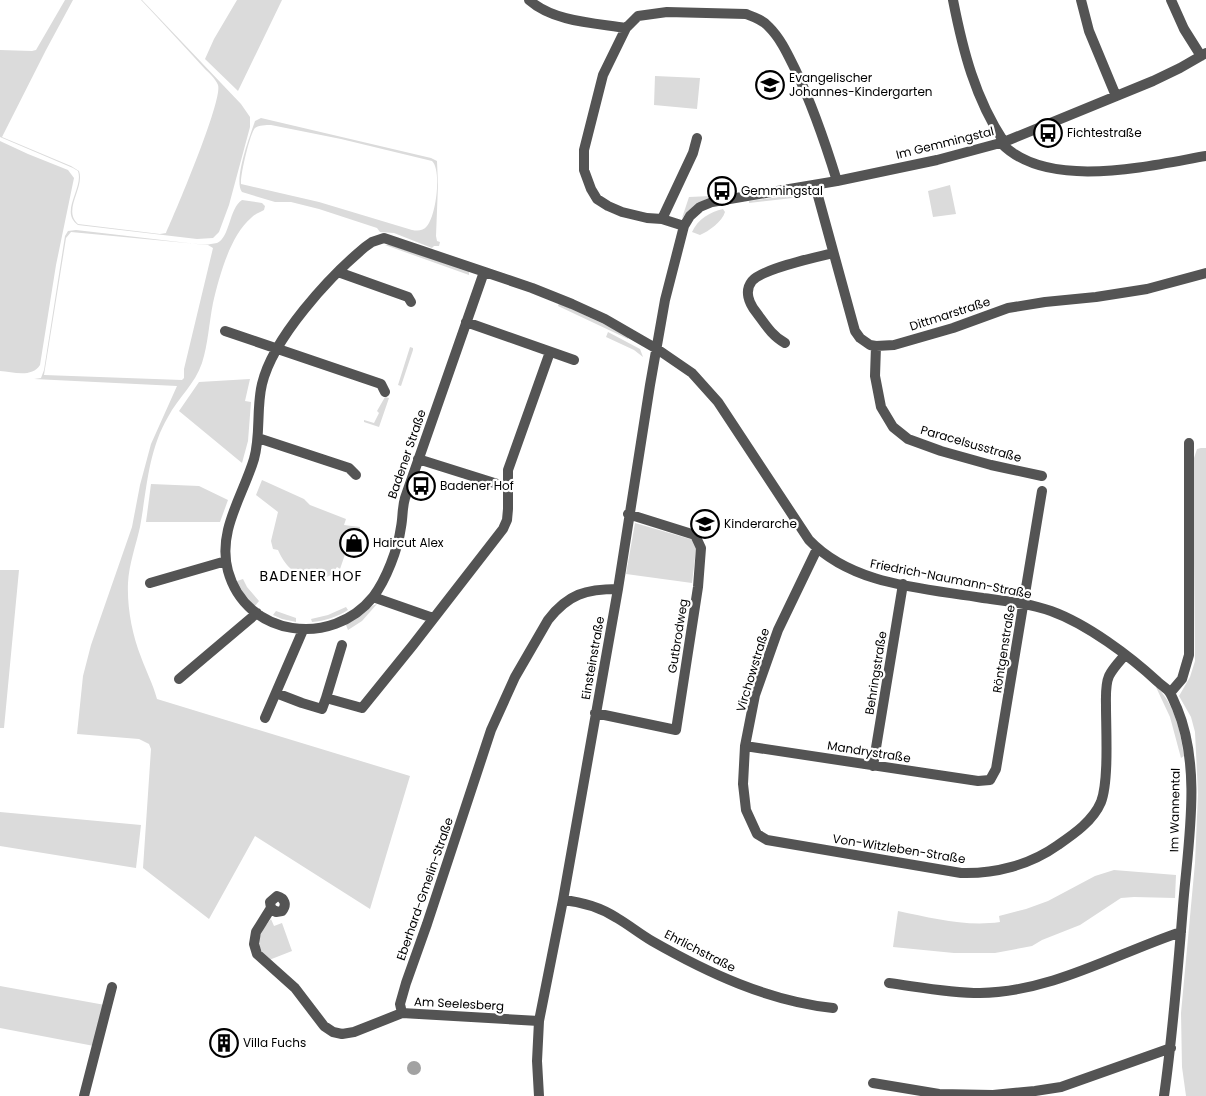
<svg xmlns="http://www.w3.org/2000/svg" width="1206" height="1096" font-family="Poppins,sans-serif">
<rect width="100%" height="100%" fill="#fff"/>
<path fill="#dbdbdb" fill-rule="evenodd" d="M65,0h8l-27,50 -44,87 69,29 8,5c6,17 -17,39 -1,53l82,10 6,-1c9,-20 57,-133 52,-148 -2,-6 -10,-13 -14,-17 -21,-23 -42,-46 -63,-68h1l99,104 9,13v10l-21,78 -10,27 -6,6 -16,1 -119,-14c-19,-13 6,-37 0,-54l-5,-3 -73,-31v-87l32,1 4,-1z
M237,0h45l-44,91 -33,-32 9,-20z
M655,76l45,2 -3,31 -43,-4z
M261,118l170,40 6,3 1,24 -2,51 1,5 3,1 -1,4h-5l-2,2 -38,-15 -14,-1 -3,-4 -58,-19 -28,-7h-16l-33,-10c-9,-12 8,-56 13,-71zM271,125l70,14 91,22c10,9 4,55 -5,65 -4,5 -9,5 -15,4l-93,-28 -78,-18c-1,-8 9,-51 14,-56 4,-3 11,-3 16,-3z
M0,141l28,13 40,16 6,8 -18,87 -16,100c-8,13 -27,7 -40,6z
M950,185l6,29 -23,3 -5,-26z
M802,194l-1,3 -52,6v-2z
M711,196l-18,11 -11,11 7,-21z
M242,200l20,3 3,3 -1,4c-4,2 -9,4 -13,8 -21,18 -32,59 -38,85 -4,20 -5,41 -11,60 -7,21 -24,35 -34,54 -20,34 -21,72 -28,110 -4,18 -11,37 -12,56 -1,24 4,51 13,74 5,14 12,27 16,42l253,77 -40,133 -115,-73 -46,83 -66,-51 8,-119 -2,-5 -10,-5 -62,-5 6,-58 8,-31 41,-118 8,-42 11,-41 26,-58 -143,-7 7,-1 3,-8 21,-134 3,-5 8,-1 129,15c4,-1 8,-1 12,-2 13,-5 12,-35 25,-43zM71,232l137,13 5,3 -29,121v9l-2,2 -138,-5 22,-137z
M723,209l2,3c-3,10 -16,19 -25,23l-8,-3c6,-13 18,-20 31,-23z
M385,245h5l79,26v4z
M559,303l70,33 -1,3 -70,-33z
M608,332l32,17 3,8 -9,-7 -28,-13z
M410,347l3,1v2l-12,36 -3,-1z
M250,379l-5,22 6,1 -3,39 -6,22 -63,-52 20,-29z
M385,397l4,1 -10,29 -15,-5v-2l10,3 5,-10 -2,-2z
M1201,448h5v648h-20l-4,-29 -1,-54 14,-150 3,-69 -3,-62 -4,-15 -12,-21 11,-19 5,-16 -2,-200 4,-12z
M262,480l42,19 6,6 36,14 -2,6 16,2 -1,12 -8,-2 -11,32 -3,-2 -6,8 -9,4 -1,-4c-22,6 -35,-7 -43,-25l-5,-1 -2,-8 7,-29 -22,-17z
M151,484l48,2 29,14 -8,22h-74z
M635,523l62,18 -5,42 -66,-9z
M0,570h19l-15,158h-4z
M243,579l4,8 12,14 -4,5 -11,-12 -7,-13z
M377,604l-15,17 -14,9 -2,-5c9,-5 23,-19 31,-21z
M346,607l2,3c-11,7 -23,11 -36,12l-1,-3 17,-4z
M276,611l20,7v4l-14,-3 -9,-4z
M1155,685c20,19 25,45 29,71l-3,2 -11,-41z
M0,812l141,13 -5,43 -136,-22z
M1114,870l62,5 -1,23 -41,-1 -13,1 -41,27 -38,15 -10,6 -37,7h-41l-61,-6 5,-36c34,7 68,16 102,11l-1,-6 27,-7 22,-8 47,-25z
M271,919l3,7 8,-3 10,28 -23,9c-16,-14 -10,-27 2,-41z
M0,986l105,19 -11,41 -94,-18z"/>
<path fill="#a2a2a2" d="M407 1068a7 7 0 1 1 14 0a7 7 0 1 1-14 0Z"/>
<g fill="none" stroke-linecap="round" stroke-linejoin="round">
<path stroke="#545454" stroke-width="10" d="M529,0c25,22 65,23 97,28
M953,0c10,51 22,98 51,142
M1081,0l8,31 27,65
M1171,0l13,29 17,27
M1001,143c46,48 147,23 205,13
M815,185l40,146 5,7 10,7 6,1 18,-1 59,-17 55,-20 37,-6 51,-5 51,-8 59,-16
M662,219l31,-66 4,-15
M684,226l-22,-7 -15,-1 -25,-6 -14,-6 -11,-7 -6,-10 -7,-19v-20l19,-75 23,-47 12,-12 29,-4 79,2c8,3 17,6 23,13 12,12 19,28 26,42 18,37 30,73 42,112
M338,272l70,25 3,5
M484,272l-79,226c-3,10 -2,19 -4,29 -3,22 -15,53 -28,70 -41,51 -127,40 -145,-26 -11,-40 15,-75 26,-112 7,-24 2,-50 8,-75 11,-46 67,-107 103,-137l7,-5 12,-4 148,50 40,16 33,15 52,30 35,24 26,29 91,138c44,46 115,48 174,58 22,3 46,5 68,13 36,13 79,45 107,71 4,4 10,7 12,11 3,5 5,11 7,15 25,60 11,135 6,198 -5,63 -10,127 -19,190
M466,322l108,38
M225,331l156,53 4,8
M785,343c-13,-7 -20,-19 -29,-31 -7,-9 -12,-21 -4,-31 10,-12 64,-24 81,-28
M876,346l-1,30 6,31 12,20 15,12 33,12 50,14 51,11
M258,438l91,30 7,7
M418,459l89,28
M817,549l-39,81 -23,65 -10,51 -2,38 3,26 11,24 10,6 194,33c34,1 69,-8 97,-28 16,-11 35,-24 43,-43 8,-21 5,-72 5,-95 0,-10 -1,-22 3,-31 4,-8 10,-14 16,-21
M150,583l76,-22
M373,597l60,21
M179,679l78,-66
M276,693l26,10 20,6 4,-11 36,10 51,-63 90,-116 4,-9 1,-11v-39l42,-118
M1170,693l12,-14 7,-24v-212
M326,698l16,-53
M595,713l81,17 22,-143 3,-39 -6,-13 -67,-21
M265,718l38,-88
M745,746l233,35 12,-1 6,-11 46,-278
M873,766l30,-182
M563,900c20,2 37,7 54,18 12,7 23,16 35,23 56,32 116,60 181,67
M271,908l5,4 6,-1c5,-6 3,-13 -5,-15l-7,6 1,6 -15,24 -2,12 3,10 38,34 29,38 9,6 9,2 12,-2 48,-19 137,8
M889,983c30,4 60,10 91,10 72,-1 135,-39 201,-61
M402,1013l-2,-9 6,-21 21,-59 64,-194 24,-53 33,-57c20,-26 38,-31 70,-31
M873,1083l66,11 54,1 42,-4 26,-4 110,-39
M84,1096l28,-109
M539,1096l-2,-35 2,-40 24,-121 55,-311 32,-204 15,-85 19,-74 6,-10 10,-9 12,-5 125,-21 100,-21 67,-18 149,-61 27,-13 26,-15"/>
</g>
<defs>
<symbol id="school-ring" viewBox="-11 -11 22 22"><circle r="9.5" fill="#fff" stroke="#000" stroke-width="1.5"/><path d="M0-5L7-2L0 1L-7-2ZM-4 1L0 2.5L4 1V4Q0 6-4 4Z" fill="#000"/></symbol>
<symbol id="bus-ring" viewBox="-11 -11 22 22"><circle r="9.5" fill="#fff" stroke="#000" stroke-width="1.5"/><path d="M-5-6H5V4H4V6H2V4H-2V6H-4V4H-5ZM-3.5-4V0h7V-4ZM-3.5 1.2v1.5H-2V1.2ZM2 1.2v1.5H3.5V1.2Z" fill="#000"/></symbol>
<symbol id="shop-ring" viewBox="-11 -11 22 22"><circle r="9.5" fill="#fff" stroke="#000" stroke-width="1.5"/><path d="M-5-2.5h2.3a2.7 3.5 0 0 1 5.4 0H5L5.5 6h-11ZM-1.5-2.5h3a1.5 2.3 0 0 0-3 0Z" fill="#000"/></symbol>
<symbol id="building-ring" viewBox="-11 -11 22 22"><circle r="9.5" fill="#fff" stroke="#000" stroke-width="1.5"/><path d="M-4-6H4V6H1V3H-1V6H-4ZM-2.5-4.3h1.7v1.8h-1.7ZM.8-4.3h1.7v1.8H.8ZM-2.5-1h1.7V.8h-1.7ZM.8-1h1.7V.8H.8Z" fill="#000"/></symbol>
</defs>
<g fill-rule="evenodd">
<use href="#school-ring" x="754" y="69" width="32" height="32"/>
<use href="#bus-ring" x="1032" y="117" width="32" height="32"/>
<use href="#bus-ring" x="706" y="175" width="32" height="32"/>
<use href="#bus-ring" x="405" y="470" width="32" height="32"/>
<use href="#school-ring" x="689" y="508" width="32" height="32"/>
<use href="#shop-ring" x="338" y="527" width="32" height="32"/>
<use href="#building-ring" x="208" y="1027" width="32" height="32"/>
</g>
<g text-anchor="middle" stroke-width="4.5" stroke-linejoin="round" paint-order="stroke">
<g font-size="12" fill="#000" stroke="#fff" text-anchor="start">
<text x="789" y="82">Evangelischer<tspan x="789" dy="14">Johannes-Kindergarten</tspan></text>
<text x="1067" y="137">Fichtestraße</text>
<text x="741" y="195">Gemmingstal</text>
<text x="440" y="490">Badener Hof</text>
<text x="724" y="528">Kinderarche</text>
<text x="373" y="547">Haircut Alex</text>
<text x="243" y="1047">Villa Fuchs</text>
</g>
<g font-size="12" fill="#000" stroke="#fff">
<text transform="translate(945 143) rotate(-14)" y="4">Im Gemmingstal</text>
<text transform="translate(950 314) rotate(-18)" y="4">Dittmarstraße</text>
<text transform="translate(971 444) rotate(16)" y="4">Paracelsusstraße</text>
<text transform="translate(407 454) rotate(-71)" y="4">Badener Straße</text>
<text transform="translate(951 579) rotate(11)" y="4">Friedrich-Naumann-Straße</text>
<text transform="translate(678 636) rotate(-81)" y="4">Gutbrodweg</text>
<text transform="translate(1004 649) rotate(-81)" y="4">Röntgenstraße</text>
<text transform="translate(593 658) rotate(-80)" y="4">Einsteinstraße</text>
<text transform="translate(753 670) rotate(-73)" y="4">Virchowstraße</text>
<text transform="translate(876 673) rotate(-81)" y="4">Behringstraße</text>
<text transform="translate(869 752) rotate(9)" y="4">Mandrystraße</text>
<text transform="translate(1175 810) rotate(-89)" y="4">Im Wannental</text>
<text transform="translate(899 849) rotate(9)" y="4">Von-Witzleben-Straße</text>
<text transform="translate(425 889) rotate(-71)" y="4">Eberhard-Gmelin-Straße</text>
<text transform="translate(700 951) rotate(27)" y="4">Ehrlichstraße</text>
<text transform="translate(459 1004) rotate(3)" y="4">Am Seelesberg</text>
</g>
<g font-size="14" letter-spacing="1" fill="#000" stroke="#fff">
<text x="311" y="581">BADENER HOF</text>
</g>
</g>
</svg>
